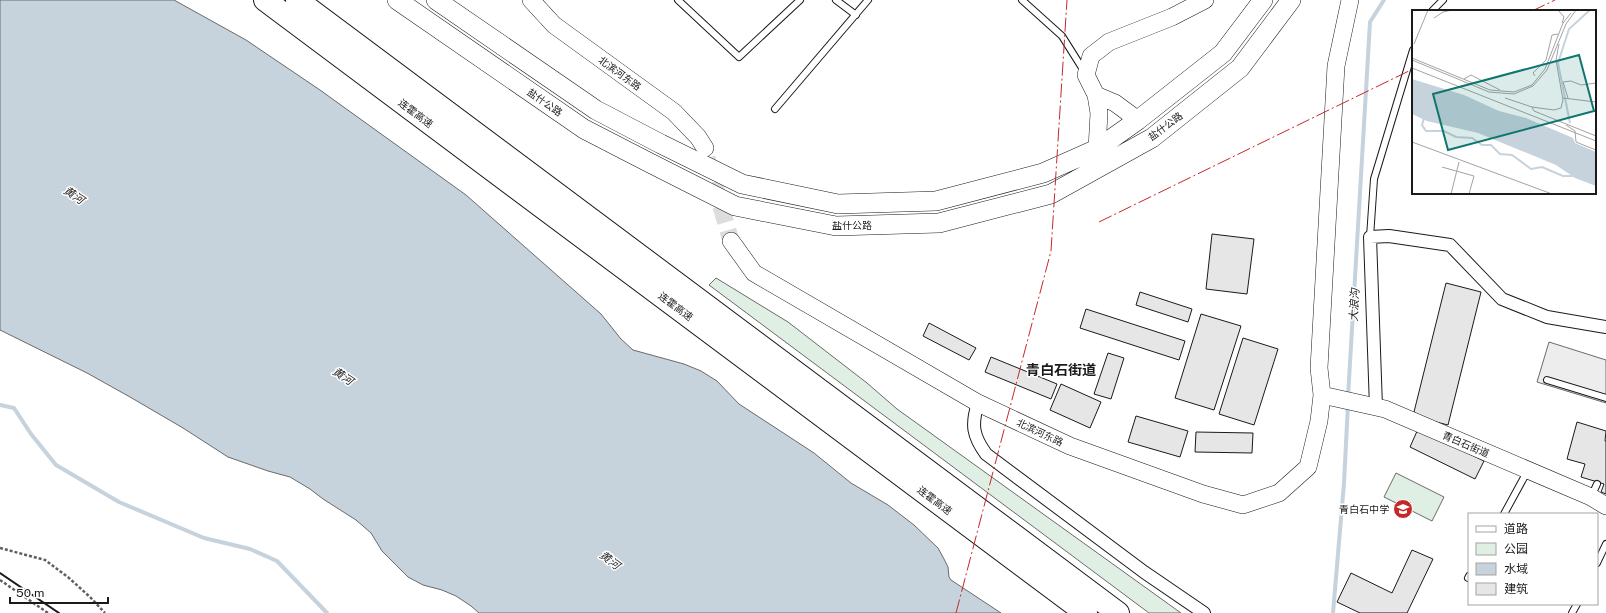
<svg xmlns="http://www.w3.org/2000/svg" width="1606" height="613" font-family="'Public Sans','Noto Sans SC',sans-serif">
<rect width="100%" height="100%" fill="#fff"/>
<path fill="#e0efe3" stroke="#6a6a6a" d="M716,278l72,44 79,61 30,26 284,204h-32l-440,-328z
M1396,473l48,24 -12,24 -48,-24z"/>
<path fill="#ededed" stroke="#6a6a6a" d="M1549,342l57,18v43l-69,-21z"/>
<path fill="#c6d2dc" stroke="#6a6a6a" d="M0,0h174l72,40 74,50 146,105 135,119 20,25 12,11 51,14 17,7 16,10 22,23 75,49 37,30 37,22 26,20 24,23 6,11 4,8 1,10 2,3 50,33h-522l-8,-7 -15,-10 -14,-6 -19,-5 -15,-8 -26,-26 -11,-18 -15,-13 -33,-21 -13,-10 -20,-12 -22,-6 -40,-14 -45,-29 -53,-31 -43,-24 -87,-43z"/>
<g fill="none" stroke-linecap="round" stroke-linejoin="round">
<path stroke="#c6d2dc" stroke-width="4" d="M1348,397l22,-375 14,-22
M0,405l14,3 17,26 25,31 63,37 85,36 46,11 27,12 50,52
M1333,613l11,-130 4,-79"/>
</g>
<path fill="#e6e6e6" stroke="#1a1a1a" d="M1212,234l42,5 -7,55 -41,-5z
M1446,283l35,9 -33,133 -35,-9z
M1140,292l52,17 -4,13 -52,-17z
M1086,309l99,32 -6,19 -99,-32z
M1201,314l40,12 -27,84 -39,-12z
M929,323l47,25 -7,12 -46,-24z
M1243,338l35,11 -24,76 -35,-11z
M1108,353l16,5 -13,41 -17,-5z
M991,357l66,27 -6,15 -66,-27z
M1061,384l40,18 -11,26 -40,-18z
M1136,416l52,15 -8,26 -52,-15z
M1577,422l29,9 -1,10h1v53l-5,-2 3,-8 -23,-7 4,-13 -18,-5z
M1418,429l66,32 -9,18 -65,-32z
M1196,432l57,1 -1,20 -57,-1z
M1412,550l21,9 -26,54h-47l-23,-11 14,-29 41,20z"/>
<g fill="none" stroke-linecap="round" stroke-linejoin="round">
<path stroke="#ddd" stroke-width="17" stroke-dasharray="17 8" stroke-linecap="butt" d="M707,158l24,83"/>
<defs>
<path id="lane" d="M678,0l61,57 61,-57
M836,0l20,15
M1022,0l40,36 22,35
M1432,11l11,-11
M775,109l93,-109
M1370,237l4,-58 39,-129
M1547,380l59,18
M1592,495l5,-11
M1504,514l23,-42
M1597,563l9,-19
M1468,578l1,-2
M1572,613l5,-9"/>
<path id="street" d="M978,403c-7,22 -5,33 8,51l158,118 60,41
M1376,407l-6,-170 19,-1 61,9 52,54 45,18 59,10"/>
<path id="secondary" d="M531,0l23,25 120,87 24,25 7,11
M1096,95l-10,-20 5,-19 18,-14 63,-25 33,-17
M1097,149l2,-36 -3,-18 19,8 23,17
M731,241l23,32 224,130 92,43 133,48 40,11 36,-12 29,-26 11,-46 3,-26 -3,-27 17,-302 14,-66
M1322,395l63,14 206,88 15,9"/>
<path id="primary" d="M397,0l187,129 66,34 85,43 101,20 103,-3 112,-29 101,-56 88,-70 51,-68
M436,0l160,110 65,34 81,40 96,20 98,-3 107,-28 54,-24 41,-29 85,-67 40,-53"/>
<path id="highway" d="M265,0l821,613
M297,0l821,613"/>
</defs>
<use href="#lane" stroke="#1a1a1a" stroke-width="8"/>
<use href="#street" stroke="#1a1a1a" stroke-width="14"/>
<use href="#secondary" stroke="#1a1a1a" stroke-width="18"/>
<use href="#primary" stroke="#1a1a1a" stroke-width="20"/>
<use href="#highway" stroke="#1a1a1a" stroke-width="24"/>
<path stroke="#5f5f5f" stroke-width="2.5" stroke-dasharray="3 2" stroke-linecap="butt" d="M0,548l45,12 24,18 21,19 15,16
M0,580l48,33"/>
<use href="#lane" stroke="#fff" stroke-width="6"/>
<use href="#street" stroke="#fff" stroke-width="12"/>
<use href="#secondary" stroke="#fff" stroke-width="17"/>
<use href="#primary" stroke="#fff" stroke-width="19"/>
<use href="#highway" stroke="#fff" stroke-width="22"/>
<path stroke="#1a1a1a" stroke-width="2" d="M0,573l59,40"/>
<path stroke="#c62828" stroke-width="1" stroke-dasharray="14 3 2 3" stroke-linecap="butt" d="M1532,11l23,-11
M1099,222l314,-153
M956,613l95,-362 16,-251"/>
</g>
<defs>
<symbol id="school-disc" viewBox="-11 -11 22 22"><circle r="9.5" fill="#c62828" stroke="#fff"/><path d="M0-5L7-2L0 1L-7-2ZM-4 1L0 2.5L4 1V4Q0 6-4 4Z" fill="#fff"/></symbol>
</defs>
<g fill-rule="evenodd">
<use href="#school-disc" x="1392" y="498" width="22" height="22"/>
</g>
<g text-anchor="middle" stroke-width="3" stroke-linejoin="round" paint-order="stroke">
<g font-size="10" fill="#1a1a1a" stroke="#fff">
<text transform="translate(620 73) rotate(36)" y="4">北滨河东路</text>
<text transform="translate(545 102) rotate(35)" y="4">盐什公路</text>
<text transform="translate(416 113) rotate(37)" y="4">连霍高速</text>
<text transform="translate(1165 126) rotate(-37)" y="4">盐什公路</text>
<text x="852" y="229">盐什公路</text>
<text transform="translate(676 306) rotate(37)" y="4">连霍高速</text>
<text transform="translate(1040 432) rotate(25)" y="4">北滨河东路</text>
<text transform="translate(1466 444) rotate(23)" y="4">青白石街道</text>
<text transform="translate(935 500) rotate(37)" y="4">连霍高速</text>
</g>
<g font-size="10" fill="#1a1a1a" stroke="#fff" text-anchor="end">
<text x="1389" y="513">青白石中学</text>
</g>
<g font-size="11" font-style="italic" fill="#1a1a1a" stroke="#fff">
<text transform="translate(74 195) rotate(34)" y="4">黄河</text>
<text transform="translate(1354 305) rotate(-87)" y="4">大浪沟</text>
<text transform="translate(343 376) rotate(34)" y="4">黄河</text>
<text transform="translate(610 560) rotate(37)" y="4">黄河</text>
</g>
<g font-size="14" font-weight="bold" fill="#1a1a1a" stroke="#fff">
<text x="1061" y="375">青白石街道</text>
</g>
</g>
<g transform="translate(1412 10)">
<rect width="184" height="184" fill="#fff"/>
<path d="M0,69l52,16 35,16 27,7 47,20 2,5 21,9v34l-21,-8 -19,-13 -78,-32 -51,-12 -15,-7z" fill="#c6d2dc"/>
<path fill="none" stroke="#c6d2dc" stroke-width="2" d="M12,108l-2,7 4,6h18l12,6 16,1 10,7h9l9,9 12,1 19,14 11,-2 21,9h10M158,113l-12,-60 11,-34 21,-19"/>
<path fill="none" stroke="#a3a3a3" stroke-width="1" d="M146,0l6,7 -2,6M22,8l9,-6 9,-2M2,34l14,-34M0,48l78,32 24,2 18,-7 13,-16 18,-46 8,-10M0,50l77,32 25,2 19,-8 14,-16 19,-46 10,-14M0,58l184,73M123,66l-2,-3 13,-13 6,-25 6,-1M52,69l7,-4 29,15M93,88l27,9 22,3 7,-2 2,-8 -7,-40 3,-16M151,88l33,4M156,88l-5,-16 8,-1 10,4 15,-2M120,97l2,4 62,25M154,115l9,6 1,11 20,8M0,132l140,52M30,157l32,9 -5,18M39,184l8,-32"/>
<path fill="#0f766e" fill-opacity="0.15" stroke="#0f766e" stroke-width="2" d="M167,45l15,56 -146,39 -15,-56z"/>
<rect width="184" height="184" fill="none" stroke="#1a1a1a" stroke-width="2"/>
</g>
<rect x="1468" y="513" width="130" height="92" fill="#ffffff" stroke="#a3a3a3"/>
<rect x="1476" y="526" width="20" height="6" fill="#ffffff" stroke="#a3a3a3"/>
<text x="1504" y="533" font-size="12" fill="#1a1a1a">道路</text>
<rect x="1476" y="543" width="20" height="12" fill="#e0efe3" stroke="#a3a3a3"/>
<text x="1504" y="553" font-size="12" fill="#1a1a1a">公园</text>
<rect x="1476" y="563" width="20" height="12" fill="#c6d2dc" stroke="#a3a3a3"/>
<text x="1504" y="573" font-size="12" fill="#1a1a1a">水域</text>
<rect x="1476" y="583" width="20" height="12" fill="#e6e6e6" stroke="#a3a3a3"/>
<text x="1504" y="593" font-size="12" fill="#1a1a1a">建筑</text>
<path d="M10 597v6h98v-6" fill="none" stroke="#1a1a1a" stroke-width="2"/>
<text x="16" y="597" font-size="12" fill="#1a1a1a" stroke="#ffffff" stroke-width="3" paint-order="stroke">50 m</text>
</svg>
